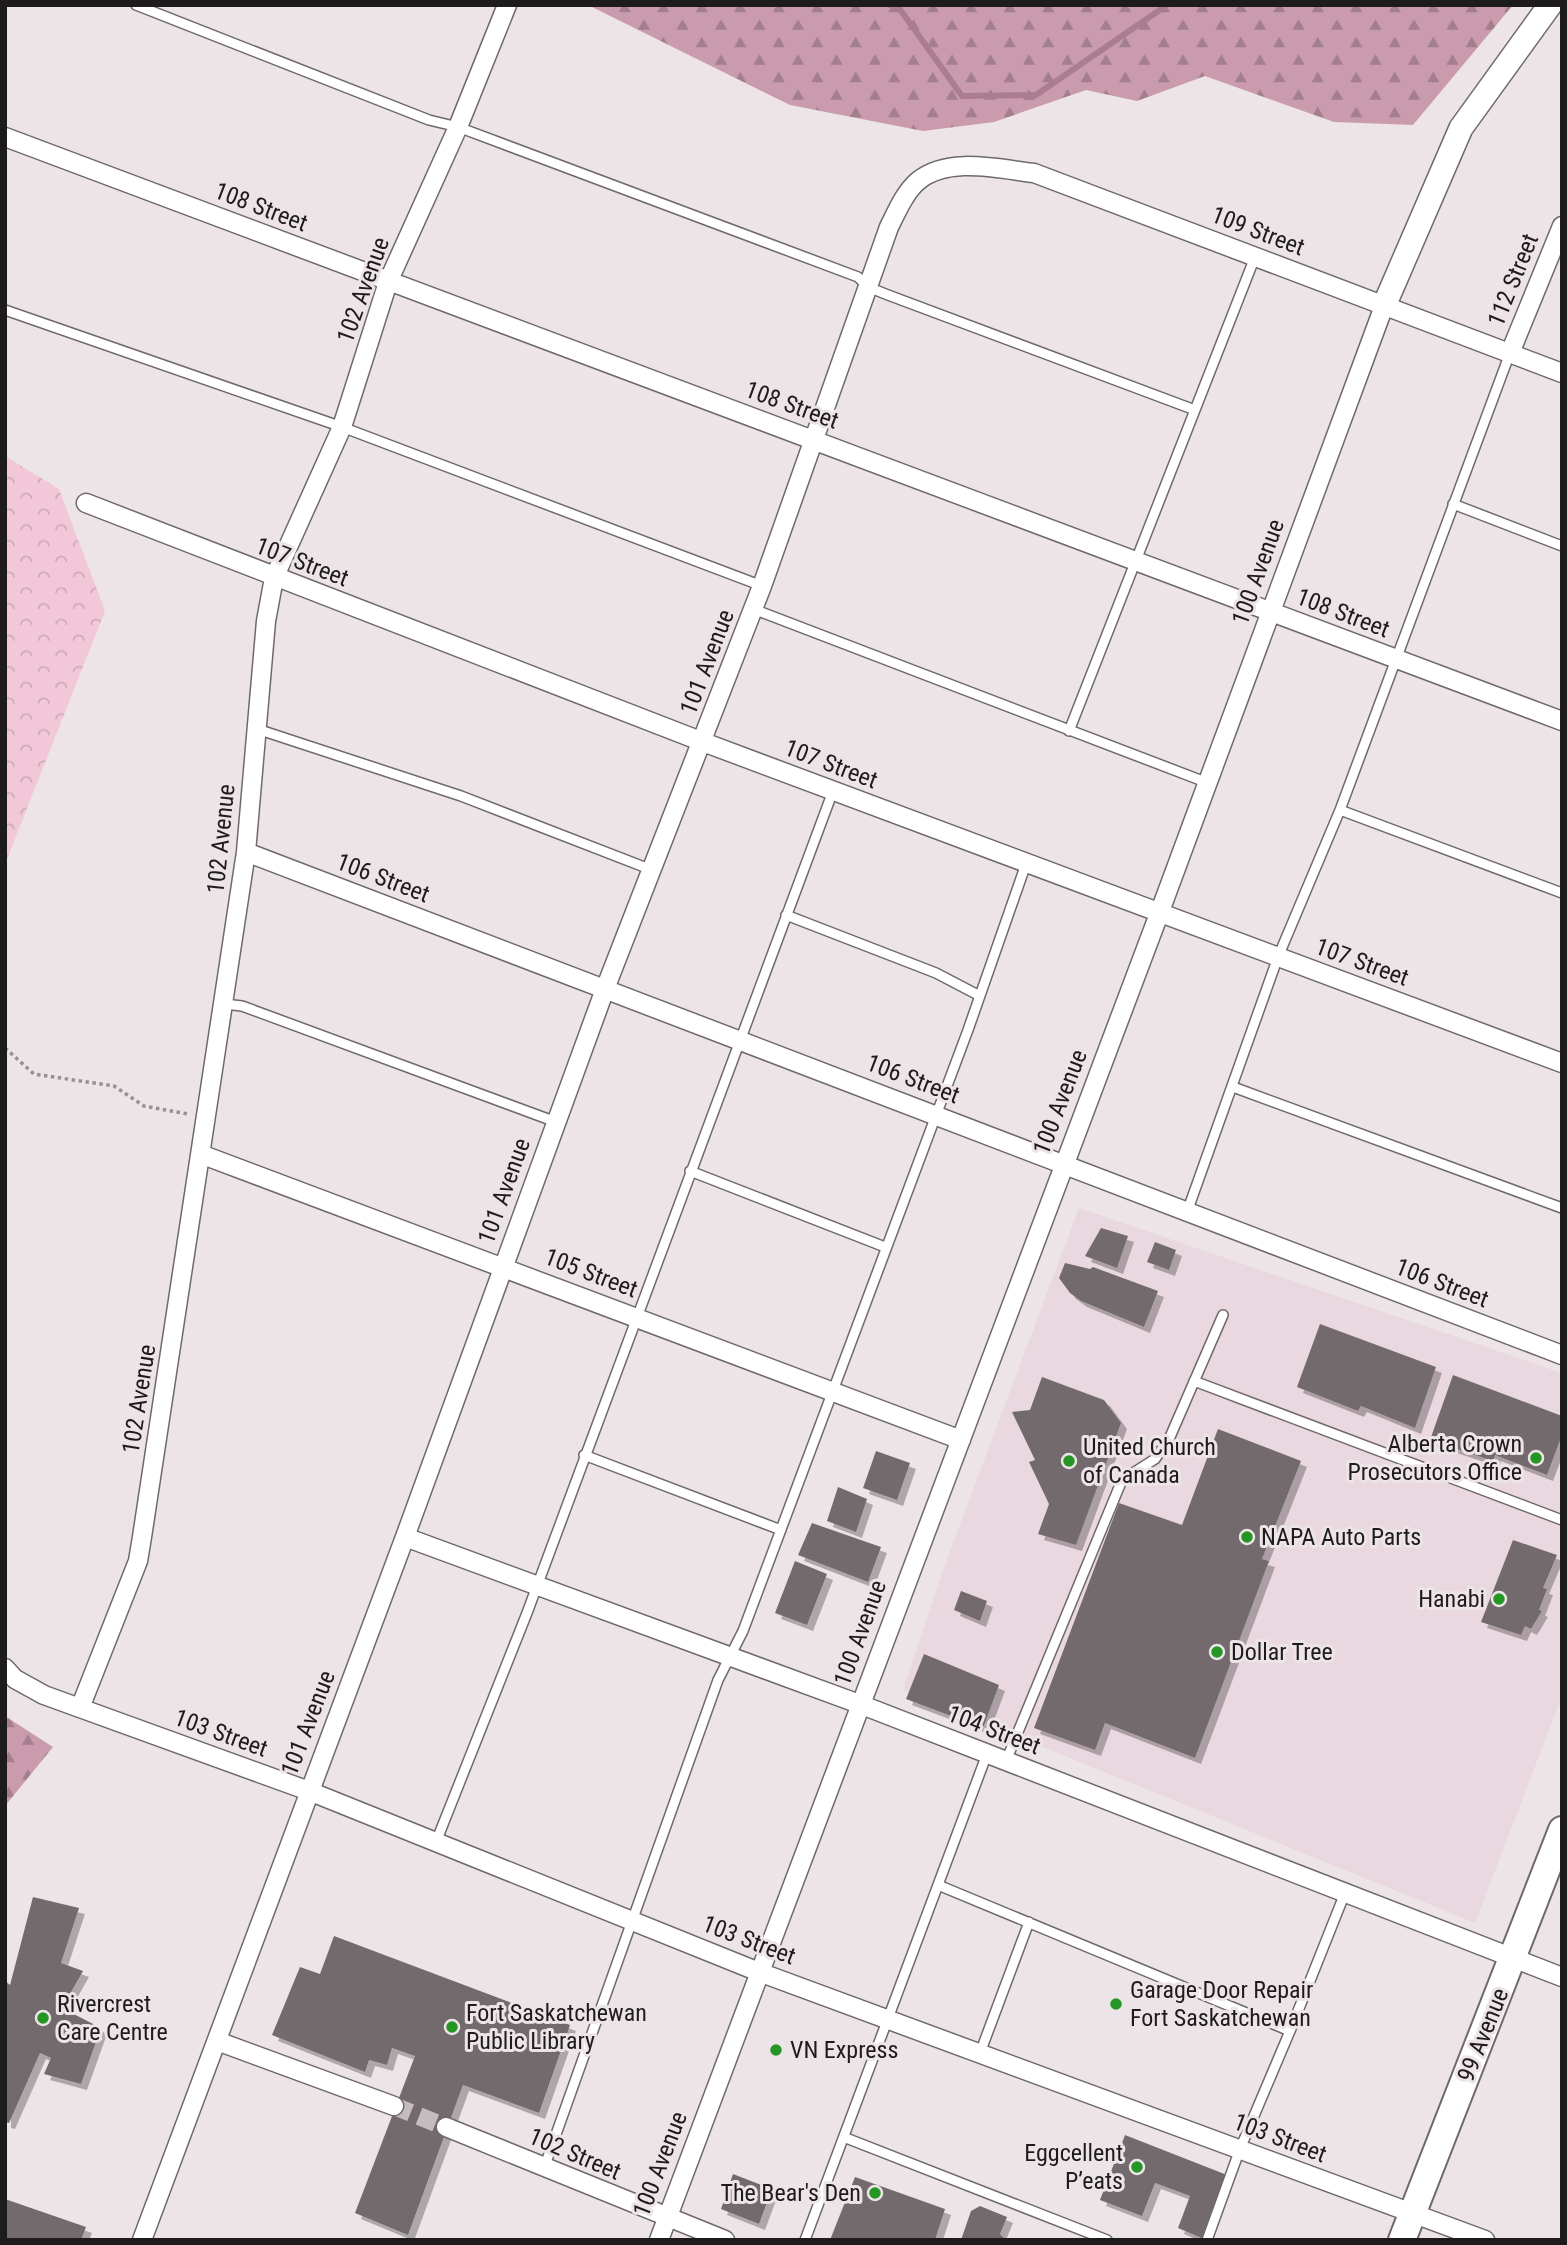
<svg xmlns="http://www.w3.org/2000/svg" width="1567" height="2245" font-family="'Roboto Condensed',sans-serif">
<defs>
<pattern id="forest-firs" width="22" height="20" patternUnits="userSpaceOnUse" patternTransform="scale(1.75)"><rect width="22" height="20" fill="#c99bad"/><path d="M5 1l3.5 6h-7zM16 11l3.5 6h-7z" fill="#a37e8c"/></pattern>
<pattern id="park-crowns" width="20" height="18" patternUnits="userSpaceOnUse" patternTransform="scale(1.75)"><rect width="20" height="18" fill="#f2c7d8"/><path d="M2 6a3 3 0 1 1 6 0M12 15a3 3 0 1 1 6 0" fill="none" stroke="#cfaab9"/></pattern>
<filter id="shadow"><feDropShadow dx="6" dy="6" stdDeviation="0" flood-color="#0004"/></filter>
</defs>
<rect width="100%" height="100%" fill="#ede4e7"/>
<path fill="#e9d8df" d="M1079,1208l483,165v323l-87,227 -572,-233 43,-128z"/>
<path fill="url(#forest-firs)" d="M588,5h925l-100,120 -79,-3 -129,-46 -68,25 -51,-11 -92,32 -71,9 -133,-26z
M5,1716l48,31 -48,59z"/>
<path fill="url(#park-crowns)" d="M5,456l54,33 46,122 -100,253z"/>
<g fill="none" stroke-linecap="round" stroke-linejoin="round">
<path stroke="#aa7e90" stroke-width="6" d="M890,5l9,3 63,88 74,-1 131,-90"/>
</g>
<path fill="#736b6e" filter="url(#shadow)" d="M1101,1228l27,8 -11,32 -32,-12z
M1155,1242l21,8 -7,20 -22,-8z
M1065,1263l25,6 3,-2 65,24 -14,36 -63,-26 -11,-8 -11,-15z
M1320,1324l116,43 -21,61 -54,-22 -3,5 -61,-24z
M1453,1375l109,41v19l-15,40 -52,-20 -2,6 -63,-21z
M1042,1377l62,23 17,23 -45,122 -38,-11 11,-30 -20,-42 6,-2 -23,-48 18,-2z
M1218,1429l83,32 -39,98 7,2 -74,197 -90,-35 -10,27 -61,-22 85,-225 63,22z
M876,1451l34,12 -13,37 -34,-12z
M838,1487l29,12 -11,33 -29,-11z
M812,1523l69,24 -13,35 -70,-27z
M1513,1540l44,15 -14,33 4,1 -8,21 3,1 -11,18 -6,-3 -4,9 -40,-13z
M795,1561l32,13 -20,51 -32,-12z
M961,1591l26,10 -7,20 -26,-11z
M924,1654l75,31 -16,43 -77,-29z
M33,1897l46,11 -18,55 22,8 -21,37 39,20 -20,56 -37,-10 7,-16 -11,-5 -31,70 -4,-1v-141l5,4z
M334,1936l236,89 -31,88 -76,-28 -55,150 -53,-22 60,-157 -23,-8 -5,17 -18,-5 -4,12 -93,-37 28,-68 20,7z
M1125,2135l102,40 -23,64 -26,-11 12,-32 -35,-13 -13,33 -42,-16z
M733,2174l39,15 -13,35 -38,-15z
M855,2177l90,32 -10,31h-105z
M5,2199l81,28 -5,13h-76z
M980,2206l27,11 -7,17 6,6h-45l10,-29z"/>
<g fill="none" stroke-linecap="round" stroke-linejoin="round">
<path stroke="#c4bcbe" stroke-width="18" stroke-dasharray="18 9" stroke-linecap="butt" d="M394,2106l52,21"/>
<defs>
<path id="service" d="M136,5l293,115 29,7 400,150 10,10 20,8 307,115
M5,310l337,117 420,159
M1453,504l109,42
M753,609l455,174
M257,729l204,67 191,74
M1069,731l186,-474
M1340,810l222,83
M786,915l150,58 44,23
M224,1004l18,2 314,116
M1233,1087l329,121
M690,1171l195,76
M1187,1212l91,-255 62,-147 170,-457
M1194,1381l368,139
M584,1455l197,75
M1006,1761l116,-281 33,-21 15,-22 53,-122
M436,1842l91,-229 306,-822
M938,1885l352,146 55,-138
M980,2053l49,-131
M846,2138l261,102
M544,2168l174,-488 25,-49 225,-601 58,-166
M805,2240l182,-486
M1207,2240l33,-91 50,-118"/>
<path id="minor" d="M5,137l1557,584
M1510,353l52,-127
M86,503l617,239 859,321
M246,852l1316,503
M203,1155l758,285
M405,1537l457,168 700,272
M5,1668l10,11 29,16 265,96 450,181 726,268
M80,1708l58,-147 4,-24 104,-685 20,-231 8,-43 68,-151 46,-145 70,-155 49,-122
M217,2041l177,65
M446,2127l279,113
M142,2240l263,-703 200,-548 157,-403 127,-359c8,-16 16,-35 29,-46 30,-25 81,-12 116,-8l528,200
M659,2240l500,-1326 225,-608"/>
<path id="tertiary" d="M1384,306l77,-178 89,-123"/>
<path id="secondary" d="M1402,2240l160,-410"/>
</defs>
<use href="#service" stroke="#70696c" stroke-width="12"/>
<use href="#minor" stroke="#70696c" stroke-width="21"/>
<use href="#tertiary" stroke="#70696c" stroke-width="26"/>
<use href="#secondary" stroke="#70696c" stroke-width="30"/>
<path stroke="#979193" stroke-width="3.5" stroke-dasharray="3.5 3.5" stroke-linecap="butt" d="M5,1048l29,26 80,12 30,20 44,8"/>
<use href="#service" stroke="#fff" stroke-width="9"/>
<use href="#minor" stroke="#fff" stroke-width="18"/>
<use href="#tertiary" stroke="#fff" stroke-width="23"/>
<use href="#secondary" stroke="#fff" stroke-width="26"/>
</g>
<g fill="#259623" stroke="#ede4e7" stroke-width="2.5">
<circle cx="1536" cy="1458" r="7"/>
<circle cx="1069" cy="1461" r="7"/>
<circle cx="1247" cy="1537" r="7"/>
<circle cx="1499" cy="1599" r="7"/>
<circle cx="1217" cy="1652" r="7"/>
<circle cx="1116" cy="2004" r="7"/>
<circle cx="43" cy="2018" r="7"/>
<circle cx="452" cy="2027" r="7"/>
<circle cx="776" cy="2050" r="7"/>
<circle cx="1137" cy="2167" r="7"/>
<circle cx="875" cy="2193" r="7"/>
</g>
<g text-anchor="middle" stroke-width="6" stroke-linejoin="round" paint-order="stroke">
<g font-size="24" fill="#1e1b1c" stroke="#ede4e7">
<text transform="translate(261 207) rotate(21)" y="8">108 Street</text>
<text transform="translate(1258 231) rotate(21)" y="8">109 Street</text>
<text transform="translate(1513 280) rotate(-68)" y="8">112 Street</text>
<text transform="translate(363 290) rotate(-70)" y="8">102 Avenue</text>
<text transform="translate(792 405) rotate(20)" y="8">108 Street</text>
<text transform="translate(302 562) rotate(21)" y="8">107 Street</text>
<text transform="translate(1258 572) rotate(-70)" y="8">100 Avenue</text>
<text transform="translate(1343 613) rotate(21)" y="8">108 Street</text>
<text transform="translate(707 662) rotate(-69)" y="8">101 Avenue</text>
<text transform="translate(831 764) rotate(21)" y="8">107 Street</text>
<text transform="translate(221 839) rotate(-84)" y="8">102 Avenue</text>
<text transform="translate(383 878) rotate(21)" y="8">106 Street</text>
<text transform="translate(1362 962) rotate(20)" y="8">107 Street</text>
<text transform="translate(913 1079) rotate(21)" y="8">106 Street</text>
<text transform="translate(1060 1102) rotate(-69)" y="8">100 Avenue</text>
<text transform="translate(504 1191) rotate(-70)" y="8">101 Avenue</text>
<text transform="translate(591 1273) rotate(21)" y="8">105 Street</text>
<text transform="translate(1442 1283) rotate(21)" y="8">106 Street</text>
<text transform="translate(139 1399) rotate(-81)" y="8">102 Avenue</text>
<text transform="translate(860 1633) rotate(-70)" y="8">100 Avenue</text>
<text transform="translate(308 1723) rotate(-69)" y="8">101 Avenue</text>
<text transform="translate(994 1730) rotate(21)" y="8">104 Street</text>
<text transform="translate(221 1733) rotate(20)" y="8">103 Street</text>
<text transform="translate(749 1940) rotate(21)" y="8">103 Street</text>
<text transform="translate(1483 2035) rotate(-68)" y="8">99 Avenue</text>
<text transform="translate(1280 2138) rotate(21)" y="8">103 Street</text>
<text transform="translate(575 2154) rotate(23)" y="8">102 Street</text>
<text transform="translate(660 2164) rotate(-69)" y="8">100 Avenue</text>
</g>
<g font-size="24" fill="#1e1b1c" stroke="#ede4e7" text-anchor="start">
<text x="1522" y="1452" text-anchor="end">Alberta Crown<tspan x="1522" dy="28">Prosecutors Office</tspan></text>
<text x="1083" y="1455">United Church<tspan x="1083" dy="28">of Canada</tspan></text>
<text x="1261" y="1545">NAPA Auto Parts</text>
<text x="1485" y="1607" text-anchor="end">Hanabi</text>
<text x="1231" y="1660">Dollar Tree</text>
<text x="1130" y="1998">Garage Door Repair<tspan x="1130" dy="28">Fort Saskatchewan</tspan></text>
<text x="57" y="2012">Rivercrest<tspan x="57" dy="28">Care Centre</tspan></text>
<text x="466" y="2021">Fort Saskatchewan<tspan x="466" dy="28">Public Library</tspan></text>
<text x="790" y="2058">VN Express</text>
<text x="1123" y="2161" text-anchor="end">Eggcellent<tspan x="1123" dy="28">P’eats</tspan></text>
<text x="861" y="2201" text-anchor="end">The Bear's Den</text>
</g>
</g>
<rect width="1567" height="2245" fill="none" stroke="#1e1b1c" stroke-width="14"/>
</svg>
